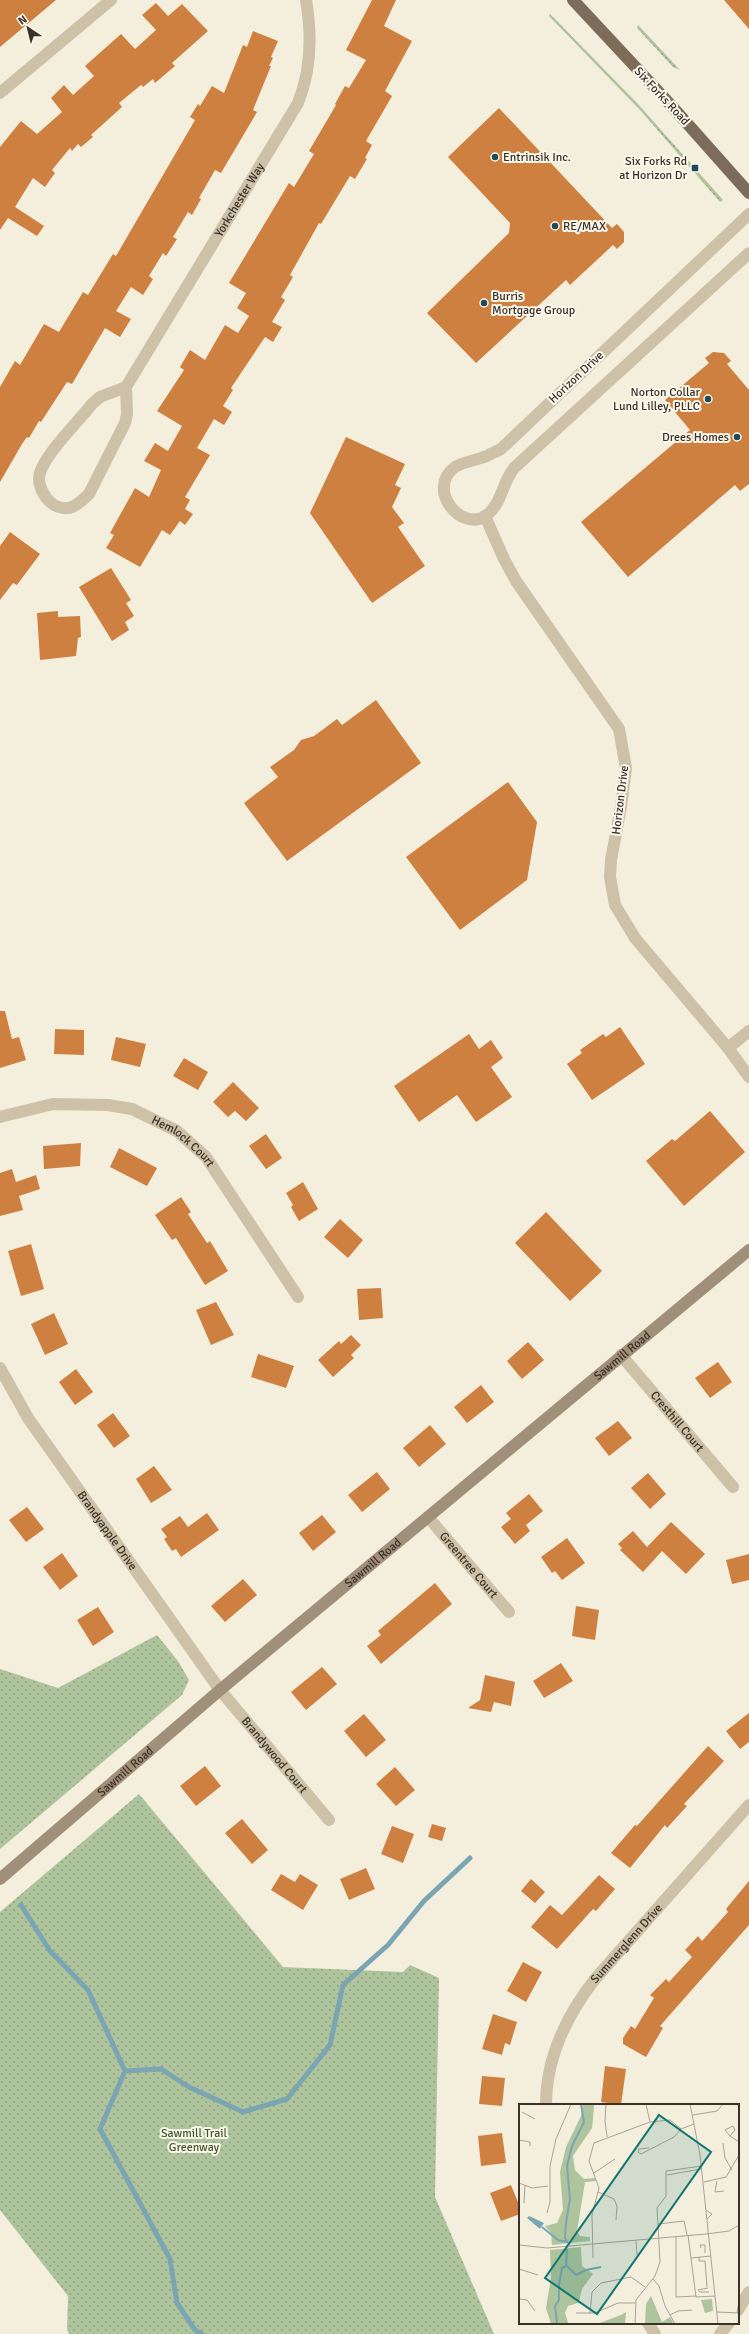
<svg xmlns="http://www.w3.org/2000/svg" width="749" height="2334" font-family="Signika,sans-serif">
<defs>
<pattern id="grass-dots" width="8" height="8" patternUnits="userSpaceOnUse"><rect width="8" height="8" fill="#aec49c"/><path d="M2 2h.1M6 6h.1" fill="none" stroke="#8fa07f" stroke-width="1.8" stroke-linecap="round"/></pattern>
</defs>
<rect width="100%" height="100%" fill="#f4eedd"/>
<path fill="url(#grass-dots)" d="M550,14l88,90 85,96 -3,2 -79,-91 -92,-95z
M638,25l42,45 -7,-3 -36,-39z
M157,1635l21,26 11,19 -7,15 -182,154v-180l58,19z
M139,1794l144,173 120,5 7,-7 29,13 -4,219 59,137h-425l-2,-4 1,-34 -68,-86v-298z"/>
<g fill="none" stroke-linecap="round" stroke-linejoin="round">
<path stroke="#7aa5b3" stroke-width="5" d="M21,1905l29,46 38,39 37,81 -25,58 70,130 7,44 18,27 7,4
M125,2071l36,-2 28,18 54,25 44,-13 43,-54 13,-60 45,-40 36,-44 46,-43"/>
</g>
<path fill="#ce8041" d="M0,0h56l-56,47z
M372,0h24l-12,26 28,15 -27,50 7,5 -26,45 6,4 -7,13 2,1 -12,20 -5,-3 -29,48 -2,-1 -29,52 3,2 -12,20 4,3 -13,22 10,5 -9,15 -8,-5 -34,51 2,2 -10,16 9,6 -8,13 -10,-6 -17,29 13,7 -25,42 5,3 -5,9 8,5 -8,11 -5,-4 -10,14 -8,-5 -22,37 -34,-19 8,-13 -4,-2 25,-45 14,9 12,-27 -17,-9 11,-18 13,8 14,-25 -25,-15 27,-41 -4,-3 10,-17 15,10 20,-35 13,8 11,-17 -12,-8 9,-15 -17,-10 60,-100 5,4 20,-33 -5,-3 27,-46 -1,-1 10,-18 4,2 17,-28 -20,-10z
M724,0h25v29z
M156,3l12,13 14,-12 26,27 -36,32 3,3 -20,17 -2,-4 -10,8 -2,-2 -22,18 3,4 -31,28 2,2 -12,10 -3,-3 -6,7 -2,-3 -18,22 3,3 -10,14 -12,-9 -18,29 29,19 -7,10 -29,-18 -8,12v-83l21,-26 16,13 25,-22 -11,-14 13,-13 9,10 21,-19 -9,-10 36,-32 14,15 21,-19 -14,-15z
M253,31l25,10 -7,16 2,1 -4,8h2l-18,44 4,2 -36,61 -6,-3 -16,28 2,1 -9,16 -4,-3 -15,25 4,2 -11,17 -3,-3 -14,23 4,3 -10,16 -12,-8 -15,24 15,8 -11,18 -15,-9 -33,56 -5,-2 -26,40 -2,-1 -10,17 -2,-1 -5,7 -22,38v-95l15,-26 5,4 24,-41 15,8 24,-40 5,3 25,-41 3,2 79,-136 -5,-3 8,-13 2,2 12,-20 12,7 19,-48 4,2z
M499,108l113,120 5,-4 7,8v10l-7,7 -4,-4 -43,40 -4,-5 -90,83 -49,-50 82,-80 1,-10 -62,-66z
M713,352l11,1 7,8 -4,3 22,26v94l-9,7 -5,-6 -107,92 -47,-55 109,-92 -25,-30 44,-37 -4,-5z
M346,437l59,27 -10,21 6,3 -9,19 12,16 -6,4 27,39 -53,37 -62,-90z
M10,532l30,22 -23,31 -4,-2 -13,17v-54z
M111,568l20,32 -5,3 8,13 -9,6 4,8 -17,11 -33,-54z
M58,611v6l22,-1 1,21 -3,1 -2,18 -36,4 -3,-47z
M376,700l45,63 -134,98 -43,-58 34,-26 -8,-10 24,-17 7,-10 13,-4 23,-17 5,6z
M508,782l29,40 -10,58 -67,50 -54,-73z
M0,1011h5l7,28 7,-2 7,23 -26,8z
M620,1027l25,37 -53,36 -25,-36 15,-11 -2,-3 23,-16 3,3z
M55,1029l29,1v25l-30,-1z
M469,1034l10,15 12,-9 12,18 -12,9 21,30 -36,25 -19,-27 -38,27 -25,-36z
M116,1037l30,7 -6,23 -29,-7z
M184,1058l24,14 -10,18 -25,-14z
M233,1082l26,26 -13,13 -11,-10 -7,6 -15,-15z
M710,1111l35,41 -61,54 -38,-45 26,-22 3,2z
M266,1134l16,24 -16,11 -17,-23z
M81,1143l-1,23 -36,3 -1,-23z
M119,1148l38,20 -10,18 -37,-19z
M12,1169l4,13 20,-7 4,14 -21,7 4,14 -23,6v-43z
M303,1182l15,27 -19,12 -8,-14 2,-2 -7,-12z
M181,1197l10,15 -3,2 19,29 3,-2 18,30 -23,14 -29,-47 -4,2 -17,-25z
M546,1212l56,59 -32,30 -55,-58z
M340,1219l23,21 -15,18 -24,-21z
M31,1244l13,45 -23,7 -13,-45z
M381,1288l2,30 -24,2 -2,-31z
M216,1302l18,33 -23,10 -15,-35z
M54,1313l14,31 -23,11 -14,-31z
M351,1335l10,10 -10,10 3,3 -21,19 -15,-17 21,-19 2,3z
M528,1342l16,18 -22,19 -15,-18z
M258,1354l36,12 -8,22 -35,-11z
M718,1362l14,20 -22,16 -15,-20z
M76,1369l17,23 -18,13 -16,-23z
M481,1385l13,17 -27,21 -13,-16z
M113,1413l17,23 -16,12 -17,-23z
M618,1421l14,17 -23,18 -14,-18z
M430,1425l16,19 -27,23 -16,-19z
M154,1466l18,24 -21,13 -15,-24z
M377,1472l13,17 -28,23 -14,-17z
M648,1473l18,21 -16,15 -19,-21z
M529,1494l14,17 -17,14 4,6 -15,13 -14,-17 10,-8 -5,-6z
M27,1507l17,22 -18,13 -17,-22z
M207,1513l12,17 -38,27 -5,-8 -4,2 -8,-12 3,-2 -6,-8 19,-13 8,11z
M322,1515l14,17 -23,19 -14,-18z
M671,1522l34,32 -19,20 -24,-23 -19,21 -23,-22 2,-2 -4,-4 15,-13 14,16z
M567,1538l18,25 -23,17 -7,-9 -3,2 -11,-16z
M62,1553l16,23 -18,14 -17,-23z
M749,1554v26l-17,4 -6,-24z
M243,1579l14,16 -32,27 -14,-16z
M435,1583l17,21 -71,60 -14,-18 14,-11 -3,-4z
M576,1606l23,4 -4,30 -23,-4z
M98,1607l16,25 -21,14 -16,-26z
M561,1663l12,18 -29,17 -11,-17z
M322,1667l15,17 -31,26 -15,-18z
M485,1675l30,7 -4,24 -17,-4 -3,10 -23,-4 12,-8z
M749,1713v29l-9,7 -14,-18z
M364,1714l22,26 -20,17 -22,-26z
M708,1746l16,15 -40,43 3,2 -20,22 -2,-3 -35,43 -19,-15 24,-28 2,1z
M205,1766l16,20 -25,20 -16,-20z
M395,1767l20,23 -19,16 -20,-22z
M242,1819l26,31 -16,14 -27,-31z
M432,1824l14,4 -4,13 -14,-4z
M392,1826l22,8 -11,29 -22,-9z
M366,1868l9,21 -26,11 -9,-21z
M281,1874l14,8 5,-8 18,11 -15,25 -32,-20z
M599,1875l16,14 -19,22 -3,-2 -36,40 -26,-22 19,-22 12,10z
M531,1879l14,13 -10,11 -14,-12z
M749,1881v44l-89,101 3,2 -17,29 -23,-13v-6l8,-12 4,3 19,-31 -4,-3 16,-16 3,3 23,-25 -7,-7 13,-14 4,5 26,-29 -2,-3z
M523,1962l19,10 -16,30 -19,-11z
M493,2014l24,8 -7,23 -5,-2 -3,12 -20,-6z
M605,2066l21,3 -5,36 -20,-3z
M482,2076l23,2 -3,28 -23,-2z
M502,2133l4,30 -25,3 -3,-30z
M511,2185l9,22v7l-19,7 -11,-28z"/>
<g fill="none" stroke-linecap="round" stroke-linejoin="round">
<g stroke="#cdc1a8" stroke-width="12">
<path d="M0,93l111,-93"/>
<path d="M749,214l-248,235c-7,3 -13,7 -20,9 -8,3 -18,4 -26,9 -30,22 7,67 32,48 15,-12 15,-32 27,-47l235,-215"/>
<path id="s1" d="M126,387l-26,10 -8,7c-14,18 -43,46 -51,66 -8,17 11,44 31,37 7,-3 12,-8 17,-13l36,-71 2,-9 -1,-27 172,-284c13,-32 14,-68 8,-103"/>
<path d="M485,516l19,43 12,22 103,148 7,39 -5,39 -10,53 -1,17 5,28 20,33 93,110 21,29"/>
<path d="M728,1048l21,-17"/>
<path id="s2" d="M0,1117l53,-13 55,1 24,4 45,22 29,26 92,140"/>
<path id="s3" d="M621,1355l112,132"/>
<path id="s4" d="M0,1368l28,50 192,272 109,130"/>
<path id="s5" d="M428,1517l81,95"/>
<path id="s6" d="M546,2105c0,-47 21,-90 49,-126l154,-174"/>
<path d="M738,2310l11,-18"/>
<path d="M648,2323l7,11"/>
<path d="M720,2334l9,-11"/>
</g>
<path stroke="#a19079" stroke-width="12" id="s7" d="M0,1879l220,-189 529,-440"/>
<path stroke="#7d6c59" stroke-width="12" d="M573,0l96,103 80,90"/>
</g>
<g fill="#1b4c5e" stroke="#fbf7ea" stroke-width="1.5">
<circle cx="495" cy="157" r="4"/>
<rect x="691" y="164" width="8" height="8" rx="2"/>
<circle cx="555" cy="226" r="4"/>
<circle cx="484" cy="303" r="4"/>
<circle cx="708" cy="399" r="4"/>
<circle cx="737" cy="437" r="4"/>
</g>
<g text-anchor="middle" stroke-width="4" stroke-linejoin="round" paint-order="stroke">
<g font-size="12" fill="#3a3129" stroke="#fbf7ea">
<text transform="translate(662 96) rotate(47)" y="4">Six Forks Road</text>
<text dy="4" stroke="none"><textPath href="#s1" startOffset="537">Yorkchester Way</textPath></text>
<text transform="translate(576 377) rotate(-43)" y="4">Horizon Drive</text>
<text transform="translate(620 800) rotate(-83)" y="4">Horizon Drive</text>
<text dy="4" stroke="none"><textPath href="#s2" startOffset="195">Hemlock Court</textPath></text>
<text dy="4" stroke="none"><textPath href="#s7" startOffset="813">Sawmill Road</textPath></text>
<text dy="4" stroke="none"><textPath href="#s3" startOffset="87">Cresthill Court</textPath></text>
<text dy="4" stroke="none"><textPath href="#s4" startOffset="195">Brandyapple Drive</textPath></text>
<text dy="4" stroke="none"><textPath href="#s7" startOffset="489">Sawmill Road</textPath></text>
<text dy="4" stroke="none"><textPath href="#s5" startOffset="63">Greentree Court</textPath></text>
<text dy="4" stroke="none"><textPath href="#s4" startOffset="475">Brandywood Court</textPath></text>
<text dy="4" stroke="none"><textPath href="#s7" startOffset="165">Sawmill Road</textPath></text>
<text dy="4" stroke="none"><textPath href="#s6" startOffset="185">Summerglenn Drive</textPath></text>
</g>
<g font-size="12" fill="#3a3129" stroke="#fbf7ea" text-anchor="start">
<text x="503" y="161">Entrinsik Inc.</text>
<text x="687" y="165" text-anchor="end">Six Forks Rd<tspan x="687" dy="14">at Horizon Dr</tspan></text>
<text x="563" y="230">RE/MAX</text>
<text x="492" y="300">Burris<tspan x="492" dy="14">Mortgage Group</tspan></text>
<text x="700" y="396" text-anchor="end">Norton Collar<tspan x="700" dy="14">Lund Lilley, PLLC</tspan></text>
<text x="729" y="441" text-anchor="end">Drees Homes</text>
</g>
<g font-size="12" fill="#3f5a2a" stroke="#fbf7ea">
<text x="194" y="2137">Sawmill Trail<tspan x="194" dy="14">Greenway</tspan></text>
</g>
</g>
<g transform="translate(519 2104)">
<rect width="220" height="220" fill="#f4eedd"/>
<path d="M64,0h11l-1,15 -1,9 -19,28 2,14 9,9 11,-1 1,3 -11,1 -8,49 3,5 10,1v4l-38,4 -1,-12 -6,-7 12,-3 6,-13 -3,-38 6,-25 15,-31zM62,143l1,19 11,8 -11,15 -3,13 6,3 -7,-2 -10,3 -3,7 3,10 9,1h-26l-5,-16 5,-30 -1,-28zM132,192l11,26 8,-5 4,7h-29l1,-20zM107,208l-1,12h-28l24,-9z" fill="#aec49c"/>
<path d="M193,195l1,12 -8,2 -4,-13z" fill="#aec49c"/>
<path d="M10,112l15,7 -4,6 -13,-11z" fill="#7aa5b3"/>
<path fill="none" stroke="#7aa5b3" stroke-width="2" d="M23,123l16,13 9,2M49,139l-3,-5 1,-15 4,-24 -3,-33 5,-20 12,-24 -3,-18M48,162l9,9 10,-5 15,-3M38,220l-2,-18 4,-6v-16l3,-16 4,-2 1,-17"/>
<path fill="none" stroke="#aaa295" stroke-width="1" d="M87,0l-1,17 2,16M127,0l4,18M171,0l10,51 18,169M3,8l13,7M174,11l24,-4 6,-7M211,32l5,-6 -2,-4 -8,4 5,6 9,6M0,36l11,2v4M204,39l2,15 7,12M130,44l-10,1 -1,3 3,2 33,-17 7,-8 13,-5M75,69l21,-14M148,71l34,-6M198,77l-2,11 9,-1M185,78l22,-5 13,-22M0,79l13,5 16,-2M79,88l16,7 3,7 -1,14M5,99l1,-17M187,106l6,4 -5,5M28,109l3,-11v-36l6,-27 15,-35M139,120l26,-3 3,14M169,131l8,62 19,-1M157,132v61l20,-1M117,136l1,15M0,141l28,3 159,-14 23,-3 10,-6M182,144l-1,-3h5v8M180,153v4h6l2,26M74,154l-1,-43 7,-27 -10,-27 5,-18 56,-21 20,-2 11,9M172,154l20,-2M0,165l19,6M134,175l6,7 6,20 10,18M189,184l-10,2 2,2h9M0,195l8,1 8,11M198,208l22,1M57,209h19l23,-10h17M218,209l2,-12M71,210l2,-22 9,-9 30,-6 14,10M151,211l8,-4 14,-1M116,220l1,-24 19,-24 5,-14 -3,-54 9,-12v-25l36,-5"/>
<path fill="#0f766e" fill-opacity="0.15" stroke="#0f766e" stroke-width="2" d="M140,11l52,37 -114,162 -52,-36z"/>
<rect width="220" height="220" fill="none" stroke="#3a3129" stroke-width="2"/>
</g>
<g transform="translate(28 28) rotate(325)" stroke="#fbf7ea" stroke-width="3" paint-order="stroke">
<path d="M0-3L7 15L0 10L-7 15Z" fill="#3a3129"/>
<text y="-6" font-size="11" font-weight="bold" text-anchor="middle" fill="#3a3129">N</text>
</g>
</svg>
